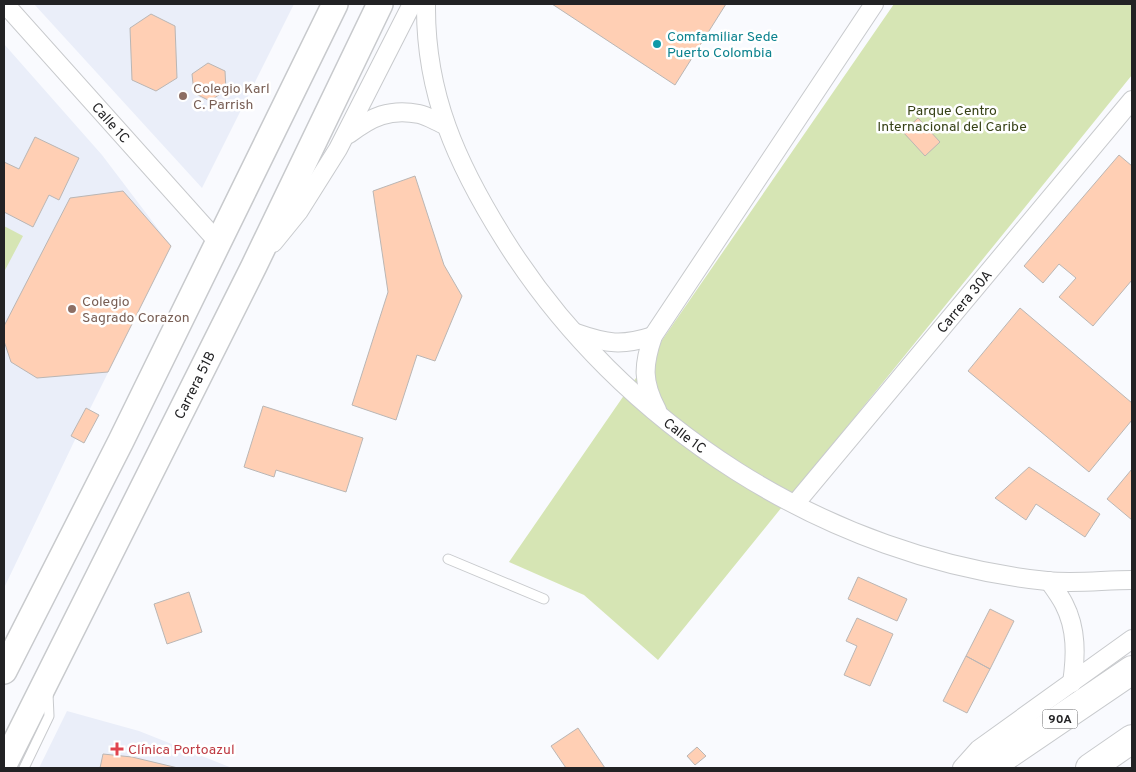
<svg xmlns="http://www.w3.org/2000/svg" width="1136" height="772" font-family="Overpass,sans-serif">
<rect width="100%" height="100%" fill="#f9fafe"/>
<path fill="#eaeef9" d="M34,4h260l-92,184z
M4,44l98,111 69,91 -88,177 -79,165z
M67,711l72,20 93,37h-193z"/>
<path fill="#d6e5b4" d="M894,4h238v71l-474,585 -74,-65 -75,-33z
M4,226l19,10 -19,36z"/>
<path fill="#ffcfb4" stroke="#bab6b4" d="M552,4h174l-51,81z
M151,14l24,12 2,52 -21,13 -24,-11 -2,-52z
M208,63l17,8 1,19 -16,11 -16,-8 -2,-19z
M918,118l22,24 -15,14 -22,-24z
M35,137l44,21 -20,42 -10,-5 -16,32 -29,-15v-50l15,7z
M1119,155l13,11v114l-39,46 -34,-29 17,-19 -17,-14 -16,19 -19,-17z
M415,176l29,89 18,31 -27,65 -18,-6 -21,65 -44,-15 36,-113 -15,-101z
M123,191l48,55 -63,126 -71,6 -26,-16 -7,-21v-15l66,-128z
M1020,308l112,95v17l-43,52 -121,-101z
M263,406l100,32 -17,54 -70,-22 -2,7 -30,-10z
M86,408l13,7 -15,28 -13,-7z
M1029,467l71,47 -15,23 -49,-33 -10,16 -31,-22z
M1132,469v51l-25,-21z
M858,577l49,22 -10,22 -49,-22z
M189,592l13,40 -35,12 -13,-40z
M990,609l24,12 -24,48 -24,-13z
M857,618l36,16 -23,52 -26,-11 13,-29 -11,-5z
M966,656l24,13 -23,44 -24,-12z
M578,728l27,40h-39l-15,-22z
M697,747l9,9 -11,9 -8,-9z
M103,754l29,3 46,11h-78z"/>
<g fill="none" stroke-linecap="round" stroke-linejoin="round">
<defs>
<path id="service" d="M448,559l96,40
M24,768l25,-52 -1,-22"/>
<g id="minor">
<path id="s1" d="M5,4l213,238"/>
<path id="s2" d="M426,4c-1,90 31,160 78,235 116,186 323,319 543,342 28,3 57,-1 85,-1"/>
<path d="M349,134c22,-17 41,-26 70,-20 9,2 18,8 26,11"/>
<path d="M273,243l26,-32 39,-62 74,-145"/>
<path d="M576,333c31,11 46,13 77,3"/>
<path d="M657,410c-15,-28 -14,-45 -4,-74l221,-332"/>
<path id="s3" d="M795,504l337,-404"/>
<path d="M1049,581c5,7 11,15 15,23 13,25 12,52 8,79"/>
<path d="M962,768l17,-19 153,-110"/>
</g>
<g id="secondary">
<path d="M4,671l117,-230 214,-437"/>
<path id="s4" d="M4,765l250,-499 126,-262"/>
</g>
<path id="trunk" d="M988,768l144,-98
M1090,768l42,-29"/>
</defs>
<use href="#service" stroke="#c8cacd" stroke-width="11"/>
<use href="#minor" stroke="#c8cacd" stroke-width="20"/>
<use href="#secondary" stroke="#c8cacd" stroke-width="28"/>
<use href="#trunk" stroke="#c8cacd" stroke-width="30"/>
<use href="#service" stroke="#fff" stroke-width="9"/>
<use href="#minor" stroke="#fff" stroke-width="18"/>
<use href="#secondary" stroke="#fff" stroke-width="25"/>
<use href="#trunk" stroke="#fff" stroke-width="28"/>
</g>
<circle fill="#0f9aa8" stroke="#fff" stroke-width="2" cx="657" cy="44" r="5"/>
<g fill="#8d6e63" stroke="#fff" stroke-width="2">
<circle cx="183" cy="96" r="5"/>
<circle cx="72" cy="309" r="5"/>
</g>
<path fill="#e0444e" stroke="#fff" stroke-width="2" d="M114.5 741.5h5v5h5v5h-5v5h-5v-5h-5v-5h5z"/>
<g text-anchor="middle" stroke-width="5" stroke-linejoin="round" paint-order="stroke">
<rect fill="#fff" stroke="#646466" stroke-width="1" x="1042.5" y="709.5" width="35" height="19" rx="4"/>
<g font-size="12" font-weight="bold" fill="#222224">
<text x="1060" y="723">90A</text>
</g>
<g font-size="14" fill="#0d838f" stroke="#fff" text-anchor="start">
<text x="667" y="41">Comfamiliar Sede<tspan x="667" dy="16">Puerto Colombia</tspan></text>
</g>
<g font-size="14" fill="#785e54" stroke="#fff" text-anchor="start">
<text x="193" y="93">Colegio Karl<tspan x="193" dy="16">C. Parrish</tspan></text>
<text x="82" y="306">Colegio<tspan x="82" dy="16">Sagrado Corazon</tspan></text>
</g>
<g font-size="14" fill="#364116" stroke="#fff">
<text x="952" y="115">Parque Centro<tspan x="952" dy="16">Internacional del Caribe</tspan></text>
</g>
<g font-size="14" fill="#222224" stroke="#fff">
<text dy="5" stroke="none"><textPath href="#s1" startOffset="159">Calle 1C</textPath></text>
<text dy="5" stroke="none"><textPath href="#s3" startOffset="264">Carrera 30A</textPath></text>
<text dy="5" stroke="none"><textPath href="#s4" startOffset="425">Carrera 51B</textPath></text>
<text dy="5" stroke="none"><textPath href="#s2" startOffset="520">Calle 1C</textPath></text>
</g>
<g font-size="14" fill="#be3a42" stroke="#fff" text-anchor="start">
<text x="128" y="754">Clínica Portoazul</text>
</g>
</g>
<rect width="1136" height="772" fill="none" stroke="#222224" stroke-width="10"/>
</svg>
